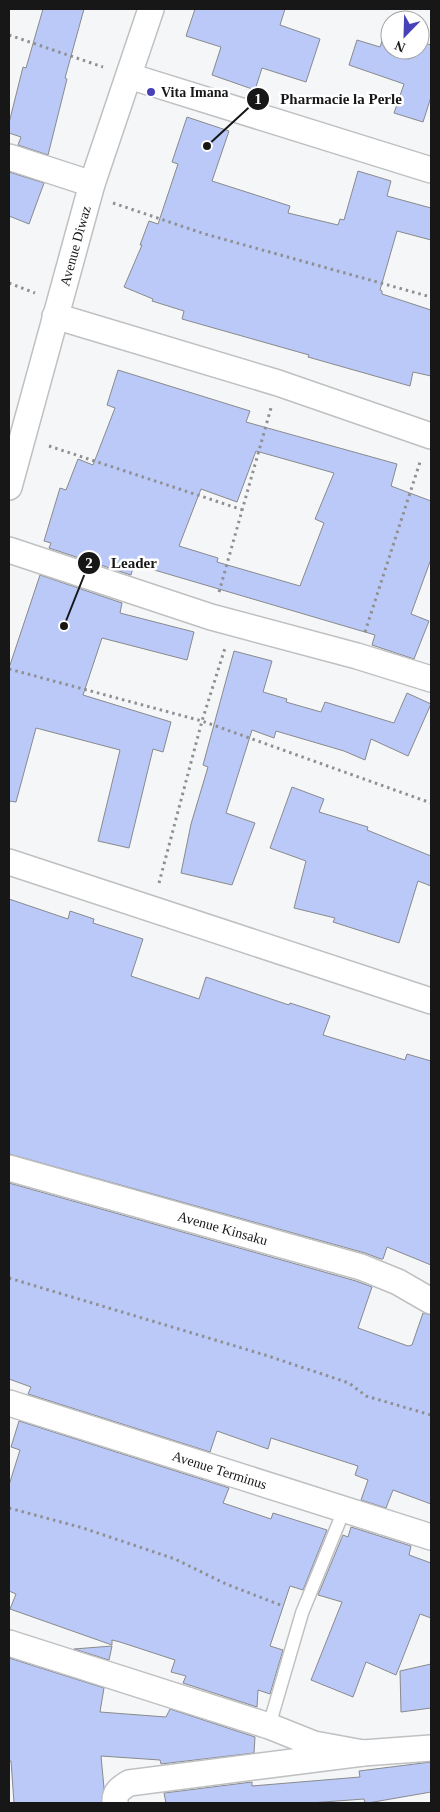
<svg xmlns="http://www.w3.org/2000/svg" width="440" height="1812" font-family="'Times New Roman',serif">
<rect width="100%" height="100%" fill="#f5f6f8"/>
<path fill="#bac9f8" stroke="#898a8c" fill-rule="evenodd" d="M43,9h41l-19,69 2,1 -19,76 -30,-10 3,-8 -12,-4v-10l14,-56 3,1z
M195,9h90l-5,16 40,14 -14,43 -44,-14 -7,22 -43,-15 9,-28 -35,-11z
M386,30l4,2v18h30v-9l11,4v52l-8,25 -29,-9 10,-29 -55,-19 8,-25 23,7z
M187,117l42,14 -17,50 78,25 -2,7 50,12 2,-6 4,1 14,-49 33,10 -4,15 44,12v32l-34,-9 -17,59 2,1v3l49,16v66l-18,-4 -3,14 -102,-29 1,-2 -127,-36 2,-8 -32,-10 1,-2 -29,-12 18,-42h-2l9,-24 9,3 20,-60 -6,-2z
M9,172l35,11 -15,41 -20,-8z
M118,370l132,41 -4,11 151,42 -6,22 40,15v58l-20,55 18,7 -15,38 -42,-14 3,-10 -241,-71 -3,11 -82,-27 2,-5 -7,-2 16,-53 6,2 12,-31 15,6 22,-57 -8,-3zM256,451l78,22 -19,46 9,4 -24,63 -83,-24 1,-4 -39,-12 22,-57 36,13z
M40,575l82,28 -2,10 74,19 -7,28 -85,-22 -19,57 88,27 -8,30 -10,-3 -24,99 -31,-7 22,-91 -84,-22 -20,74 -7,-1v-133z
M234,651l38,10 -9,31 24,7 -1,3 35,10 4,-10 69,21 13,-30 24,11 -23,52 -37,-17 -6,21 -21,-9 -68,-20 -2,7 -22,-8 -26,83 29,10 -23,62 -51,-12 10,-49 17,-57 -5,-2z
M292,787l32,12 -5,13 49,15 -1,3 64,26v30l-13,-5 -19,62 -66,-21 2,-4 -41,-10 12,-47 -36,-13z
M9,899l59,20 2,-8 24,8 -1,4 50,16 -12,37 68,23 7,-22 83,28 1,-2 40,13 -7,19 82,25 2,-6 24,7v204l-44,-18 -4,12h-2l-16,-6 -356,-99z
M9,1183l347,98 16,6 -14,41 50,18 4,-1 11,-32 8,2v189l-38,-14 -7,18 -25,-8 7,-20 -13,-5 3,-9 -87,-28 -3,11 -51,-18 -7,21 -182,-58 3,-7 -22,-8z
M19,1421l210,67 -6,15 48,16 2,-6 54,17 -24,60 -13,-4 -20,60 13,4 -13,44 -12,-4 -1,17 -74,-24 3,-7 -15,-4 4,-12 -55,-18 -8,-2v5l-102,-36 6,-15 -7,-3v-106l11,-35 -9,-3z
M351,1527l60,19 -2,9 22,8v55l-11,-4 -24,61 -30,-13 -13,35 -42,-17 31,-78 -24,-7 25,-60 5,2z
M112,1646l-3,14 -35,-11z
M9,1658l95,30 -4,24 66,5 4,-8 85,28 -1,16 -93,11 -1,-4 -59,-4 3,32 -3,15h-87l-3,-42h-2z
M431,1664v44l-30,4 -1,-41z
M431,1762v30l-63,11h-3l-1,-4 -54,4h-144l-2,-10 88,-11v4l108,-9 -1,-6z"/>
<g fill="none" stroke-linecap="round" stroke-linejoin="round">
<defs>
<path id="lane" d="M269,1726l33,-113 42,-103"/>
<g id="street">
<path d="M129,76l302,94"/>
<path d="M9,157l83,27"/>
<path d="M55,316l223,67 153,53"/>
<path id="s1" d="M9,487l83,-303 59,-175"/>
<path d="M9,550l202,67 146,39 74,23"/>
<path d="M9,862l422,139"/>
<path id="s2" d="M9,1168l352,99 37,15 33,19"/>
<path id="s3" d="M9,1403l422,134"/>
<path d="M9,1643l260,83 45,18 49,9"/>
<path d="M115,1803c-1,-11 6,-15 14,-20l234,-30 68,-5"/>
</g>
</defs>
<use href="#lane" stroke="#bfc0c2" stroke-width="15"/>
<use href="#street" stroke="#bfc0c2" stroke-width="28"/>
<path stroke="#909092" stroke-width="3" stroke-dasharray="2.5 4" stroke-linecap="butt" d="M9,35l94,32
M113,203l92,31 226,63
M9,283l26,10
M49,446l194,64
M219,592l52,-184
M365,632l55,-170
M9,669l193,52 229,82
M159,883l43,-162 23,-73
M9,1278l256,77 84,28 17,13 65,19
M9,1508l74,20 92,31 51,25 57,22"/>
<use href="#lane" stroke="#fff" stroke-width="12"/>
<use href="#street" stroke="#fff" stroke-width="25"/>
</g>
<circle fill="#4842b8" stroke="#fff" stroke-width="2" cx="151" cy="92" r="5"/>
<g text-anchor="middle" stroke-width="5" stroke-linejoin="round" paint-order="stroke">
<g font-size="14" font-weight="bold" fill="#171718" stroke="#fff" text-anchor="start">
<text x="161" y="97">Vita Imana</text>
</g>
<g font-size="14" fill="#171718" stroke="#fff">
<text dy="5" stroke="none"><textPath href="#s1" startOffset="250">Avenue Diwaz</textPath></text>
<text dy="5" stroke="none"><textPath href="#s2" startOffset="222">Avenue Kinsaku</textPath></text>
<text dy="5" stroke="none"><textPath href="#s3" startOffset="221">Avenue Terminus</textPath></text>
</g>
</g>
<path fill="none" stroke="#171718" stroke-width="2" d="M207 146L258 99M64 626L89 563"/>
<g fill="#171718" stroke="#fff" stroke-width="2">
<circle cx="207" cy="146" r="5"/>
<circle cx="64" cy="626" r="5"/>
<circle cx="258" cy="99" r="12"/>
<circle cx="89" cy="563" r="12"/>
</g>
<g font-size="15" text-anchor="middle" font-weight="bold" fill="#fff">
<text x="258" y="104">1</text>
<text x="89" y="568">2</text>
</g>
<g font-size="15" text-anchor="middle" font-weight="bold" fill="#171718" stroke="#fff" stroke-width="5" stroke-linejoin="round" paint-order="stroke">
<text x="341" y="104">Pharmacie la Perle</text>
<text x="134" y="568">Leader</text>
</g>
<rect width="440" height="1812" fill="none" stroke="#171718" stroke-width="20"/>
<g transform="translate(405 35) rotate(203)"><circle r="24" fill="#ffffff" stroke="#a2a2a3"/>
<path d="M0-4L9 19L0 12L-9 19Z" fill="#4842b8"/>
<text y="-8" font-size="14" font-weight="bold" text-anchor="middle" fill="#171718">N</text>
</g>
</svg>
